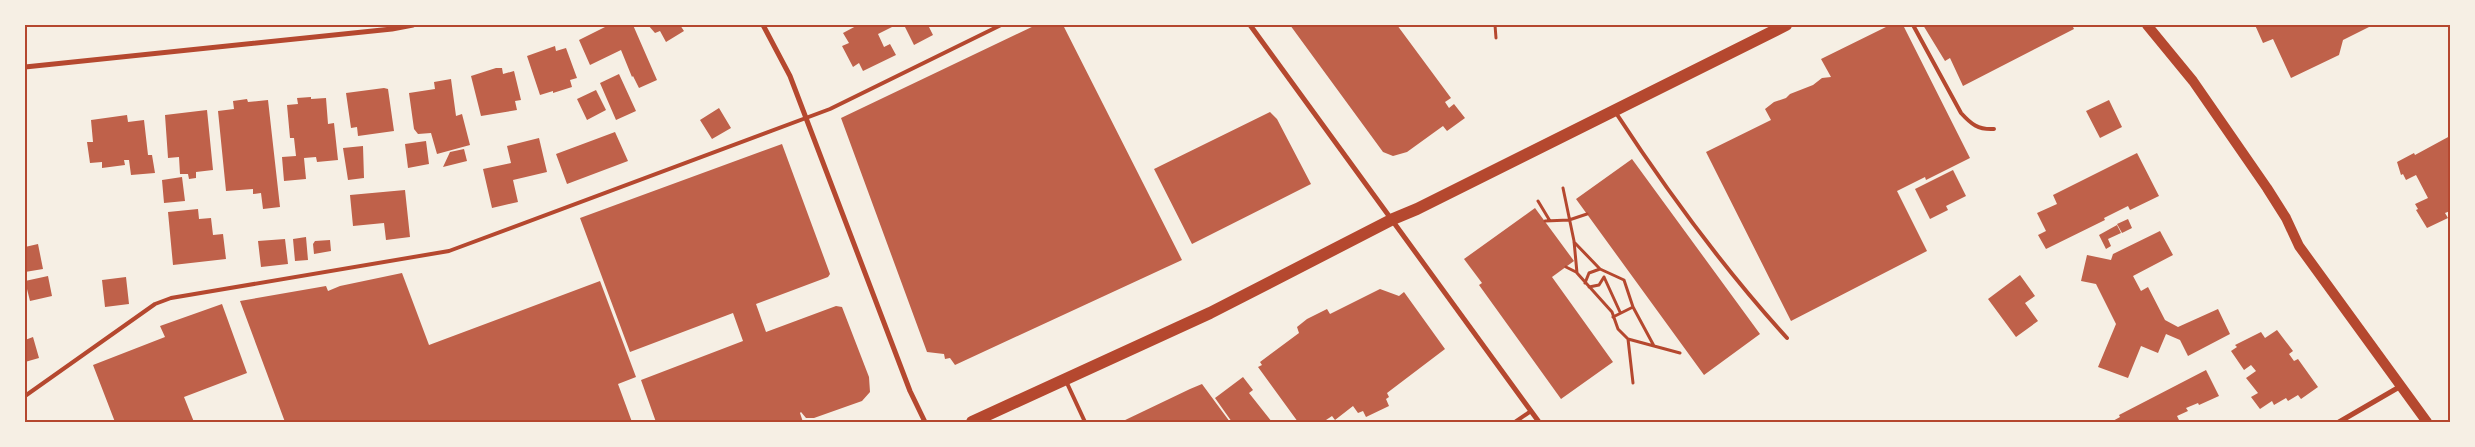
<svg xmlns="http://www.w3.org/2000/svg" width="2475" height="447" font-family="'Public Sans',sans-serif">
<rect width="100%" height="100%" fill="#f6efe4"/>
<path fill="#bf614a" d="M609,25h24l24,55 -18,8 -6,-12 -1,1 -11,-27 -31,15 -11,-25z
M648,25h32l4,6 -18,11 -6,-11 -5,2z
M858,25h38l-18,9 6,13 6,-3 6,11 -33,16 -4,-8 -6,4 -11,-21 7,-3 -6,-10z
M904,25h24l5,10 -19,10z
M1036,25h27l119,235 -227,105 -5,-7 -5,1 -1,-5 -17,-2 -86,-234z
M1290,25h107l54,73 -6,4 4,6 5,-4 11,14 -18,13 -4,-5 -36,26 -14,4 -10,-4z
M1890,25h13l67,133 -44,22 -1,-3 -28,14 30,60 -136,70 -85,-169 65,-32 -6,-11 9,-7 12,-4 4,-4 23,-9 9,-7 9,-1 -10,-18z
M1923,25h149l2,4 -111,57 -13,-28 -5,3z
M2255,25h118l-30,15 -4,15 -48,23 -18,-39 -10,4z
M555,46l1,5 10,-3 11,30 -7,2 2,7 -19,6v-2l-13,4 -13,-39z
M496,68h6l1,6 11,-3 7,29 -6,1 2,9 -36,6 -10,-40z
M619,74l17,37 -20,9 -16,-37z
M451,79l5,37 6,-2 8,31 -33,9 -6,-21 -13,1 -4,-5 -5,-36 26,-4 -1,-7z
M384,88l4,1 6,42 -36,5 -1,-9 -6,1 -5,-35z
M596,90l10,20 -19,10 -10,-21z
M311,97v2l15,-1 2,26 6,-1 4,37 -21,2 -1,-5 -12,1 2,21 -22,2 -2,-24 14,-1 -2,-18h-4l-3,-33 11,-1 -1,-6z
M247,99l1,3 20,-2 12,107 -17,2 -2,-16 -8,1v-5l-27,2 -8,-80 16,-2 -1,-8z
M2109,100l13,27 -22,11 -14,-27z
M719,108l12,20 -19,11 -12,-19z
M207,110l6,60 -17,2v6l-7,1 -1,-5h-8l-1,-17 -11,1 -3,-43z
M1270,112l7,7 34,65 -119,60 -38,-75z
M127,115l1,7 16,-2 4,35h4l3,18 -24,2 -2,-15h-5l1,5 -23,3v-6l-12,1 -3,-21h6l-2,-22z
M615,132l13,29 -61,23 -11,-30z
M2450,136v75l-5,2 3,5 -21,10 -11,-18 2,-1 -3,-5 13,-6 -12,-23 -10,5 -3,-6 -2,1 -4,-13 17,-9 1,2z
M539,138l8,34 -34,8 5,22 -26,6 -9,-39 28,-6 -4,-17z
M426,141l3,23 -21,4 -3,-24z
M782,144l48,130 -2,3 -72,27 10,28 70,-26 6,1 27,70 1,15 -8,9 -48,17h-8l-5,-6 -1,1 3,9h-147l-15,-42 102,-39 -10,-28 -103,39 -50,-134z
M363,146l1,32 -16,2 -5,-32z
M464,149l3,12 -24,6 7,-15z
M2137,153l22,43 -29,14 -2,-4 -24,12 1,2 -59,29 -8,-14 8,-4 -9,-18 20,-9 -4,-9z
M1632,159l128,175 -56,41 -128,-176z
M1953,170l13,26 -20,10 2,4 -18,9 -15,-30z
M182,177l3,24 -21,2 -2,-23z
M405,190l5,47 -24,3 -2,-17 -31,3 -3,-31z
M1535,208l39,53 -22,16 61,85 -52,37 -82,-114 3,-2 -18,-24z
M198,209l1,10 12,-1 2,17 10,-1 3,25 -53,6 -5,-53z
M2128,219l4,9 -10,5 -5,-9z
M2117,225l4,8 -13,6 3,7 -5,3 -7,-14z
M2160,231l13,24 -40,21 8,15 7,-4 17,33 13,7 40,-18 12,25 -42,22 -8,-16 -14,-6 -8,19 -17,-7 -13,32 -30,-11 18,-43 -20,-40 -15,-3 6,-26 24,5 2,-6z
M306,237l2,23 -13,1 -2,-22z
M285,239l3,25 -27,3 -3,-26z
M330,240l1,11 -17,3 -1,-10 2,-3z
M38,244l5,25 -18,3v-25z
M402,273l27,72 171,-64 36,96 -18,7 14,38h-347l-45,-121 86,-15 2,5 12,-5z
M2020,275l15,21 -10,7 13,18 -22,16 -28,-38z
M48,276l4,20 -22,5 -5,-20z
M126,277l3,27 -24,3 -3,-27z
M1380,289l19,7 5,-4 41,57 -58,44 2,4 -3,2 3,7 -23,11 -3,-6 -5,2 -5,-7 -18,14 -3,-4 -9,6h-25l-40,-55 4,-2 -2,-3 39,-29 -2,-6 10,-8 20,-10 3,5z
M222,304l25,69 -63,24 10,25h-79l-22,-57 72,-28 -5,-11z
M2277,330l16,21 -4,3 5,7 4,-2 20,28 -17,12 -3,-4 -10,6 -2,-3 -12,7 -2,-4 -12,8 -9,-12 7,-4 -12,-15 10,-7 -5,-6 -7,5 -13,-19 6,-4 -2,-2 26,-13 4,6z
M33,337l6,21 -14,4v-22z
M2206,370l13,26 -20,9 -1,-2 -12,5 2,3 -11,5 3,6h-69l9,-5 -1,-2z
M1243,377l10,13 -4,3 23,29h-40l-17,-24z
M1202,384l28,38h-109l69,-33z"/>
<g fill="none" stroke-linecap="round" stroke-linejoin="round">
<path stroke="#b5482f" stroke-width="3" d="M1495,25l1,13
M1563,188l11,53 3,32 35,39 6,17 10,10 5,44
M1538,201l12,20
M1545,221l24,-1 18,-6
M1574,242l26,27 24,11 9,27 21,39
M1566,267l10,5
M1604,277l16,35
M1585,283l4,-10 11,-4
M1589,287l10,-2 5,-8
M1613,317l20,-10
M1628,339l52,14"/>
<path stroke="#b5482f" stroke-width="4" d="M1913,25l48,88c10,11 17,17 33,16
M1616,113c51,78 109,157 171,225
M1066,381l19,41
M25,396l130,-92 16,-6 278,-47 381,-142 171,-84
M1515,422l16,-11"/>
<path stroke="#b5482f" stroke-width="5" d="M763,25l27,51 120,315 15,31
M1250,25l289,397
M25,67l367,-38 21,-4
M2339,422l62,-36"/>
<path stroke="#b5482f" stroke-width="10" d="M2147,25l46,56 74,107 19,30 13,28 128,176"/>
<path stroke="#b5482f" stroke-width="12" d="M972,422l238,-109 183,-94 24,-10 369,-184"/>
</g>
<rect width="2475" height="447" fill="none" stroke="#f6efe4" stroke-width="52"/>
<rect x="26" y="26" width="2423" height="395" fill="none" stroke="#b5482f" stroke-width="2"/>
</svg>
